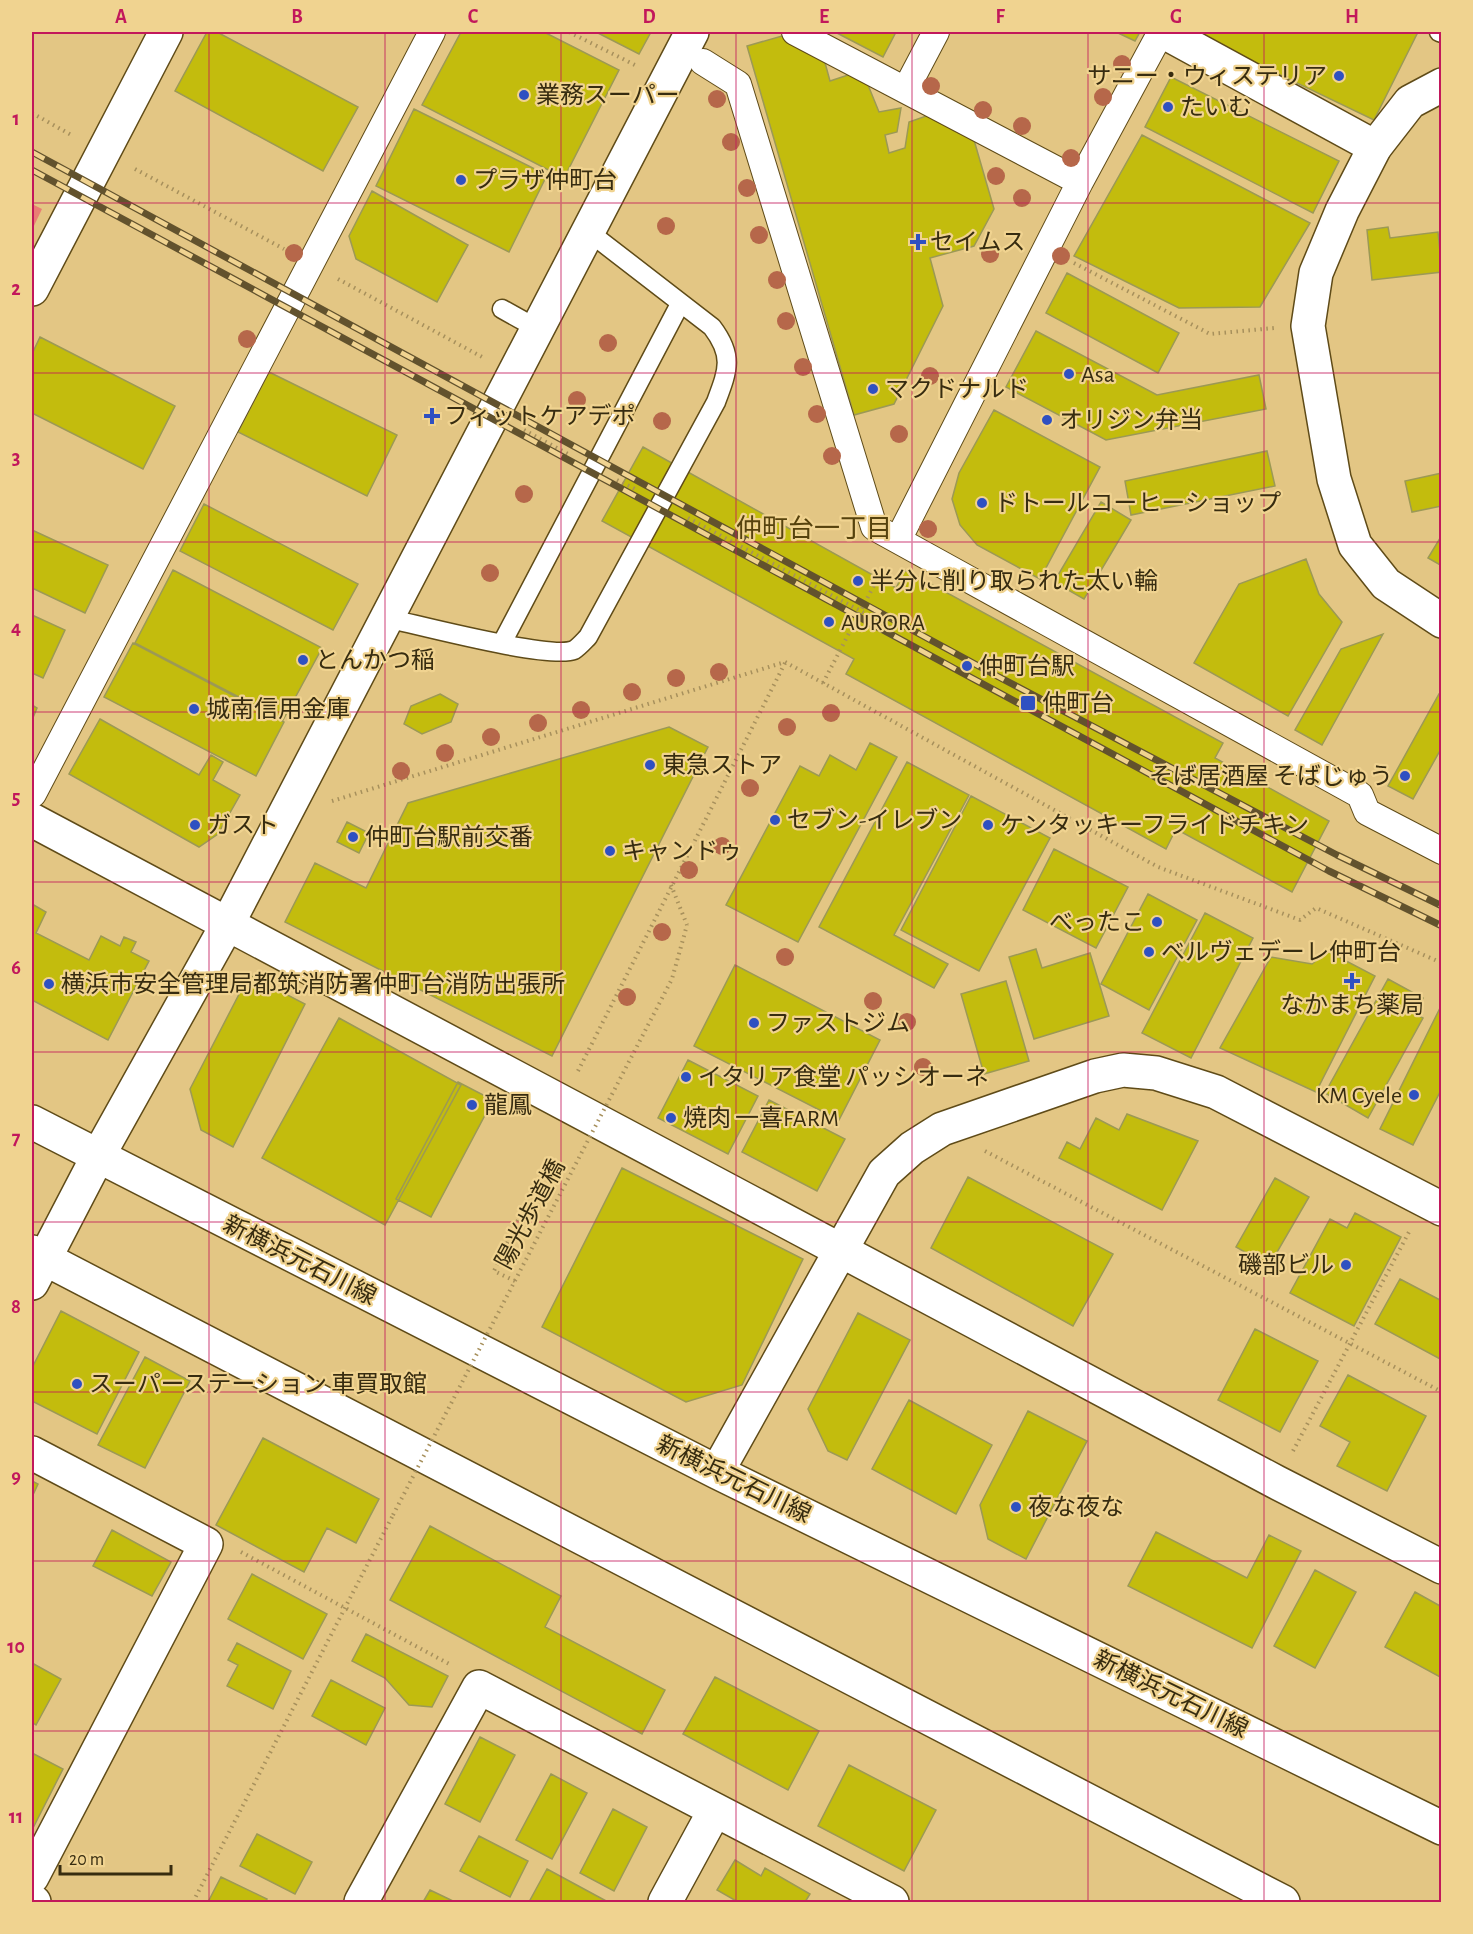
<svg xmlns="http://www.w3.org/2000/svg" width="1473" height="1934" font-family="'Alegreya Sans','Noto Sans JP',sans-serif">
<rect width="100%" height="100%" fill="#e3c684"/>
<path fill="#e97e74" d="M32,204l10,5 -10,21z"/>
<path fill="#c3bc0d" stroke="#9c9955" stroke-width="1.5" d="M207,32h10l141,75 -35,64 -148,-80z
M461,32h83l75,38 -55,108 -142,-73z
M596,32h55l-12,22z
M835,32h61l-13,25z
M1116,32h24l-5,9z
M1191,32h227l-44,88z
M782,36l42,23 6,22 21,-7 15,6 13,32 22,-4 -4,24 -12,3 4,18 16,-5 4,-26 20,-7 45,25 20,69 -20,37 -44,12 13,48 -49,98 -40,11 -107,-369z
M1171,77l168,84 -26,52 -168,-86z
M414,109l133,66 -38,77 -133,-66z
M1142,135l168,88 -50,84 -81,1 -105,-52z
M372,191l96,54 -31,57 -81,-43 -7,-23z
M1388,227l2,11 48,-6 4,40 -70,8 -5,-50z
M1067,273l112,60 -21,40 -112,-60z
M1036,331l121,64 102,-20 7,34 -160,31 -100,-53z
M40,337l135,69 -32,63 -111,-56v-59z
M269,372l128,63 -30,61 -129,-64z
M994,410l106,57 -60,112 -63,-34 -17,-20 -8,-26 7,-26z
M643,447l253,141 9,-18 318,173 -8,15 114,63 -37,71 -116,-63 -10,20 -320,-175 8,-15 -252,-138z
M1267,451l8,35 -144,29 -6,-34z
M1442,473v33l-30,6 -7,-31z
M1101,502l30,18 -47,79 -30,-17z
M204,504l154,80 -25,46 -153,-79z
M32,530l76,35 -23,48 -53,-25z
M1442,535v31l-14,-8z
M1306,559l13,35 23,28 -54,94 -94,-53 45,-79z
M173,570l149,78 -39,72 -148,-77z
M32,615l33,15 -22,48 -11,-5z
M1383,634l-61,111 -27,-15 46,-81z
M133,643l151,79 -28,54 -152,-79z
M440,694l18,10 -7,18 -29,12 -18,-10 7,-18z
M1439,694l3,1v52l-29,52 -25,-13z
M32,705l5,3 -5,12z
M100,719l99,56 12,-20 12,7 -10,18 27,15 -22,39 -19,13 -130,-73z
M669,727l39,20 -156,309 -267,-134 30,-59 51,25 42,-85z
M870,743l27,14 -99,185 -72,-37 74,-139 19,10 11,-21 26,15z
M907,762l62,33 -75,140 54,29 -14,24 -115,-61z
M971,796l79,42 -71,133 -78,-41z
M347,822l22,11 -10,20 -22,-11z
M1054,849l74,38 -32,61 -73,-38z
M1148,894l49,26 -48,90 -48,-26z
M32,904l14,8 -10,21 53,27 12,-24 19,10 4,-9 12,5 -5,10 18,9 -41,79 -76,-40z
M1205,913l48,25 -62,120 -49,-25z
M1036,949l6,19 48,-15 19,63 -75,23 -25,-82z
M1327,951l48,25 -59,116 -96,-44 51,-91 41,7z
M735,965l145,75 -41,80 -145,-74z
M249,975l56,29 -72,143 -32,-17 -11,-41z
M1388,979l35,19 -8,16 8,4 -55,100 -43,-25z
M1006,981l23,80 -45,13 -23,-80z
M1441,1006l1,82 -29,57 -33,-16z
M339,1018l122,67 -76,140 -123,-67z
M688,1060l70,36 -30,58 -70,-36z
M458,1082l35,18 -62,117 -35,-18z
M769,1100l76,39 -28,52 -75,-39z
M1127,1114l71,27 -36,69 -103,-52 8,-16 13,7 16,-31 23,12z
M622,1168l181,91 -61,126 -56,17 -144,-75z
M968,1177l145,77 -40,72 -142,-78z
M1275,1178l34,19 -40,69 -33,-19z
M1355,1213l46,24 -47,89 -64,-33 40,-74 17,9z
M1400,1279l42,22v59l-67,-36z
M61,1311l78,41 -42,82 -65,-33v-33z
M858,1313l52,27 -63,120 -19,-9 -20,-42z
M1255,1329l63,32 -38,71 -62,-32z
M145,1357l45,24 -45,87 -47,-23z
M1348,1375l78,41 -39,75 -50,-25 13,-24 -30,-16z
M909,1400l83,45 -36,69 -84,-45z
M1028,1411l59,30 -61,118 -38,-20 -8,-34z
M263,1438l116,61 -23,44 -29,-15 -23,44 -88,-47z
M32,1481l6,3 -6,13z
M430,1526l131,70 -16,31 120,63 -23,44 -252,-134z
M112,1530l59,32 -19,34 -59,-30z
M1156,1532l91,46 22,-43 32,16 -49,97 -124,-62z
M1315,1570l41,22 -41,76 -41,-22z
M252,1574l75,40 -24,45 -75,-40z
M1415,1592l27,15v71l-57,-31z
M366,1634l82,42 -16,31 -23,-2 -24,-27 -33,-17z
M237,1643l54,28 -18,38 -46,-23 11,-21 -10,-5z
M32,1663l29,16 -25,46 -4,-3z
M715,1677l104,54 -31,59 -105,-56z
M331,1680l54,28 -19,37 -54,-29z
M480,1737l35,18 -35,67 -35,-18z
M32,1753l31,16 -31,61z
M849,1765l87,45 -32,61 -86,-45z
M551,1774l36,19 -35,66 -36,-19z
M613,1809l34,18 -33,64 -34,-18z
M257,1834l55,28 -17,32 -55,-28z
M479,1836l49,25 -18,36 -50,-26z
M735,1860l26,16 4,-8 45,26 -5,8h-67l-21,-12z
M547,1869l61,33h-79z
M221,1877l46,22 -2,3h-57z
M430,1890l25,12h-32z"/>
<g fill="none" stroke-linecap="round" stroke-linejoin="round">
<defs>
<path id="service" d="M1439,32l3,1
M502,309l36,20
M386,618c33,7 164,42 188,32 5,-3 10,-9 14,-13l128,-235c12,-32 18,-46 -4,-75l-123,-95
M502,643l178,-339"/>
<path id="pedestrian" d="M795,32l285,150
M703,62l35,22 136,443 486,268 7,17 75,39
M906,89l30,-57
M898,540l182,-358 81,-150
M33,794l399,-762"/>
<path id="minor" d="M1164,32l211,115
M32,1453l174,91 -174,333
M32,1901l2,1
M361,1902l118,-215 413,215
M665,1902l50,-92"/>
<path id="tertiary" d="M1442,85l-32,17 -35,45 -33,64 -26,62 -8,53 26,153 21,66 31,39 56,37
M32,289l134,-257
M32,820l1244,662 166,85
M32,1122l685,350 725,356
M32,1252l1251,650
M32,1283l65,-125 130,-233 465,-893
M717,1472l167,-299 28,-25 30,-19 153,-53 28,-6 33,3 60,19 226,117"/>
</defs>
<use href="#service" stroke="#5f4b18" stroke-width="21"/>
<use href="#pedestrian" stroke="#5f4b18" stroke-width="28"/>
<use href="#minor" stroke="#5f4b18" stroke-width="36"/>
<use href="#tertiary" stroke="#5f4b18" stroke-width="36"/>
<path stroke="#a7905c" stroke-width="4" stroke-dasharray="1.5 4.5" stroke-linecap="butt" d="M569,32l66,33
M32,113l41,23
M135,169l149,80
M1074,263l136,71 64,-6
M338,279l146,79
M524,430l46,25
M617,480l20,10
M688,518l206,111
M823,683l60,-115
M332,801l453,-139 373,205 142,53 16,-12 126,55
M671,885l16,40
M578,1071l207,-408
M985,1151l457,241
M515,1281l-21,-10 24,-51
M1293,1451l116,-219
M241,1552l210,113
M193,1902l200,-387"/>
<use href="#service" stroke="#fff" stroke-width="18"/>
<use href="#pedestrian" stroke="#fff" stroke-width="26"/>
<use href="#minor" stroke="#fff" stroke-width="33"/>
<use href="#tertiary" stroke="#fff" stroke-width="33"/>
<defs>
<path id="rail" d="M32,152l965,524 340,179 105,51
M32,170l1297,701 113,55"/>
</defs>
<use href="#rail" stroke="#62522d" stroke-width="7"/>
<use href="#rail" stroke="#f0d390" stroke-width="4.5" stroke-dasharray="14" stroke-linecap="butt"/>
<path stroke="#a7905c" stroke-width="4" stroke-dasharray="1.5 4.5" stroke-linecap="butt" d="M393,1515l279,-536 15,-54"/>
</g>
<g fill="#b6674a">
<circle cx="1122" cy="64" r="9"/>
<circle cx="931" cy="86" r="9"/>
<circle cx="1103" cy="97" r="9"/>
<circle cx="717" cy="99" r="9"/>
<circle cx="983" cy="110" r="9"/>
<circle cx="1022" cy="126" r="9"/>
<circle cx="731" cy="142" r="9"/>
<circle cx="1071" cy="158" r="9"/>
<circle cx="996" cy="176" r="9"/>
<circle cx="747" cy="188" r="9"/>
<circle cx="1022" cy="198" r="9"/>
<circle cx="666" cy="226" r="9"/>
<circle cx="759" cy="235" r="9"/>
<circle cx="294" cy="253" r="9"/>
<circle cx="990" cy="254" r="9"/>
<circle cx="1061" cy="256" r="9"/>
<circle cx="777" cy="280" r="9"/>
<circle cx="786" cy="321" r="9"/>
<circle cx="247" cy="339" r="9"/>
<circle cx="608" cy="343" r="9"/>
<circle cx="803" cy="367" r="9"/>
<circle cx="930" cy="376" r="9"/>
<circle cx="577" cy="400" r="9"/>
<circle cx="817" cy="414" r="9"/>
<circle cx="662" cy="421" r="9"/>
<circle cx="899" cy="434" r="9"/>
<circle cx="832" cy="456" r="9"/>
<circle cx="524" cy="494" r="9"/>
<circle cx="928" cy="529" r="9"/>
<circle cx="490" cy="573" r="9"/>
<circle cx="719" cy="672" r="9"/>
<circle cx="676" cy="678" r="9"/>
<circle cx="632" cy="692" r="9"/>
<circle cx="581" cy="710" r="9"/>
<circle cx="831" cy="713" r="9"/>
<circle cx="538" cy="723" r="9"/>
<circle cx="787" cy="727" r="9"/>
<circle cx="491" cy="737" r="9"/>
<circle cx="445" cy="753" r="9"/>
<circle cx="401" cy="771" r="9"/>
<circle cx="750" cy="788" r="9"/>
<circle cx="722" cy="846" r="9"/>
<circle cx="689" cy="870" r="9"/>
<circle cx="662" cy="932" r="9"/>
<circle cx="785" cy="957" r="9"/>
<circle cx="627" cy="997" r="9"/>
<circle cx="873" cy="1001" r="9"/>
<circle cx="907" cy="1022" r="9"/>
<circle cx="923" cy="1067" r="9"/>
</g>
<path fill="none" stroke="#c2185b" stroke-width="1.5" stroke-opacity="0.55" d="M209,32v1870M385,32v1870M561,32v1870M736,32v1870M912,32v1870M1088,32v1870M1264,32v1870M32,203h1410M32,373h1410M32,542h1410M32,712h1410M32,882h1410M32,1052h1410M32,1222h1410M32,1392h1410M32,1561h1410M32,1731h1410"/>
<g fill="#2f50c1" stroke="#f0d390" stroke-width="2">
<circle cx="1339" cy="76" r="6"/>
<circle cx="524" cy="95" r="6"/>
<circle cx="1168" cy="107" r="6"/>
<circle cx="461" cy="180" r="6"/>
<path d="M915 233h6v6h6v6h-6v6h-6v-6h-6v-6h6z"/>
<circle cx="1069" cy="374" r="6"/>
<circle cx="873" cy="389" r="6"/>
<path d="M429 407h6v6h6v6h-6v6h-6v-6h-6v-6h6z"/>
<circle cx="1047" cy="420" r="6"/>
<circle cx="982" cy="503" r="6"/>
<circle cx="858" cy="581" r="6"/>
<circle cx="829" cy="622" r="6"/>
<circle cx="303" cy="660" r="6"/>
<circle cx="967" cy="666" r="6"/>
<rect x="1020" y="695" width="16" height="16" rx="3"/>
<circle cx="194" cy="709" r="6"/>
<circle cx="650" cy="765" r="6"/>
<circle cx="1405" cy="776" r="6"/>
<circle cx="775" cy="820" r="6"/>
<circle cx="195" cy="825" r="6"/>
<circle cx="988" cy="825" r="6"/>
<circle cx="353" cy="837" r="6"/>
<circle cx="610" cy="851" r="6"/>
<circle cx="1157" cy="922" r="6"/>
<circle cx="1149" cy="952" r="6"/>
<path d="M1349 972h6v6h6v6h-6v6h-6v-6h-6v-6h6z"/>
<circle cx="49" cy="984" r="6"/>
<circle cx="754" cy="1023" r="6"/>
<circle cx="686" cy="1077" r="6"/>
<circle cx="1414" cy="1095" r="6"/>
<circle cx="472" cy="1105" r="6"/>
<circle cx="671" cy="1118" r="6"/>
<circle cx="1346" cy="1265" r="6"/>
<circle cx="77" cy="1384" r="6"/>
<circle cx="1016" cy="1507" r="6"/>
</g>
<g text-anchor="middle" stroke-width="4.5" stroke-linejoin="round" paint-order="stroke">
<g font-size="24" fill="#372c10" stroke="#f0d390" text-anchor="start">
<text x="1327" y="84" text-anchor="end">サニー・ウィステリア</text>
<text x="536" y="103">業務スーパー</text>
<text x="1180" y="115">たいむ</text>
<text x="473" y="188">プラザ仲町台</text>
<text x="930" y="250">セイムス</text>
<text x="1081" y="382">Asa</text>
<text x="885" y="397">マクドナルド</text>
<text x="444" y="424">フィットケアデポ</text>
<text x="1059" y="428">オリジン弁当</text>
<text x="994" y="511">ドトールコーヒーショップ</text>
<text x="870" y="589">半分に削り取られた太い輪</text>
<text x="841" y="630">AURORA</text>
<text x="315" y="668">とんかつ稲</text>
<text x="979" y="674">仲町台駅</text>
<text x="1042" y="711">仲町台</text>
<text x="206" y="717">城南信用金庫</text>
<text x="662" y="773">東急ストア</text>
<text x="1393" y="784" text-anchor="end">そば居酒屋 そばじゅう</text>
<text x="787" y="828">セブン-イレブン</text>
<text x="207" y="833">ガスト</text>
<text x="1000" y="833">ケンタッキーフライドチキン</text>
<text x="365" y="845">仲町台駅前交番</text>
<text x="622" y="859">キャンドゥ</text>
<text x="1145" y="930" text-anchor="end">べったこ</text>
<text x="1161" y="960">ベルヴェデーレ仲町台</text>
<text x="61" y="992">横浜市安全管理局都筑消防署仲町台消防出張所</text>
<text x="1352" y="1013" text-anchor="middle">なかまち薬局</text>
<text x="766" y="1031">ファストジム</text>
<text x="698" y="1085">イタリア食堂 パッシオーネ</text>
<text x="1402" y="1103" text-anchor="end">KM Cyele</text>
<text x="484" y="1113">龍鳳</text>
<text x="683" y="1126">焼肉 一喜FARM</text>
<text x="1334" y="1273" text-anchor="end">磯部ビル</text>
<text x="89" y="1392">スーパーステーション 車買取館</text>
<text x="1028" y="1515">夜な夜な</text>
</g>
<g font-size="24" fill="#372c10" stroke="#f0d390">
<text transform="translate(530 1214) rotate(-62)" y="8">陽光歩道橋</text>
<text transform="translate(300 1260) rotate(27)" y="8">新横浜元石川線</text>
<text transform="translate(734 1479) rotate(26)" y="8">新横浜元石川線</text>
<text transform="translate(1171 1694) rotate(26)" y="8">新横浜元石川線</text>
</g>
<g font-size="26" fill="#56420d" stroke="#f0d390">
<text x="814" y="537">仲町台一丁目</text>
</g>
</g>
<rect width="1473" height="1934" fill="none" stroke="#f0d390" stroke-width="66"/>
<path d="M60 1865v9h111v-9" fill="none" stroke="#372c10" stroke-width="3"/>
<text x="69" y="1865" font-size="18" fill="#372c10" stroke="#f0d390" stroke-width="4.5" paint-order="stroke">20 m</text>
<rect x="33" y="33" width="1407" height="1868" fill="none" stroke="#c2185b" stroke-width="2"/>
<g font-size="20" text-anchor="middle" font-weight="bold" fill="#c2185b">
<text x="121" y="23">A</text>
<text x="297" y="23">B</text>
<text x="473" y="23">C</text>
<text x="649" y="23">D</text>
<text x="824" y="23">E</text>
<text x="1000" y="23">F</text>
<text x="1176" y="23">G</text>
<text x="1352" y="23">H</text>
<text x="16" y="125">1</text>
<text x="16" y="295">2</text>
<text x="16" y="464">3</text>
<text x="16" y="634">4</text>
<text x="16" y="804">5</text>
<text x="16" y="974">6</text>
<text x="16" y="1144">7</text>
<text x="16" y="1313">8</text>
<text x="16" y="1483">9</text>
<text x="16" y="1653">10</text>
<text x="16" y="1823">11</text>
</g>
</svg>
